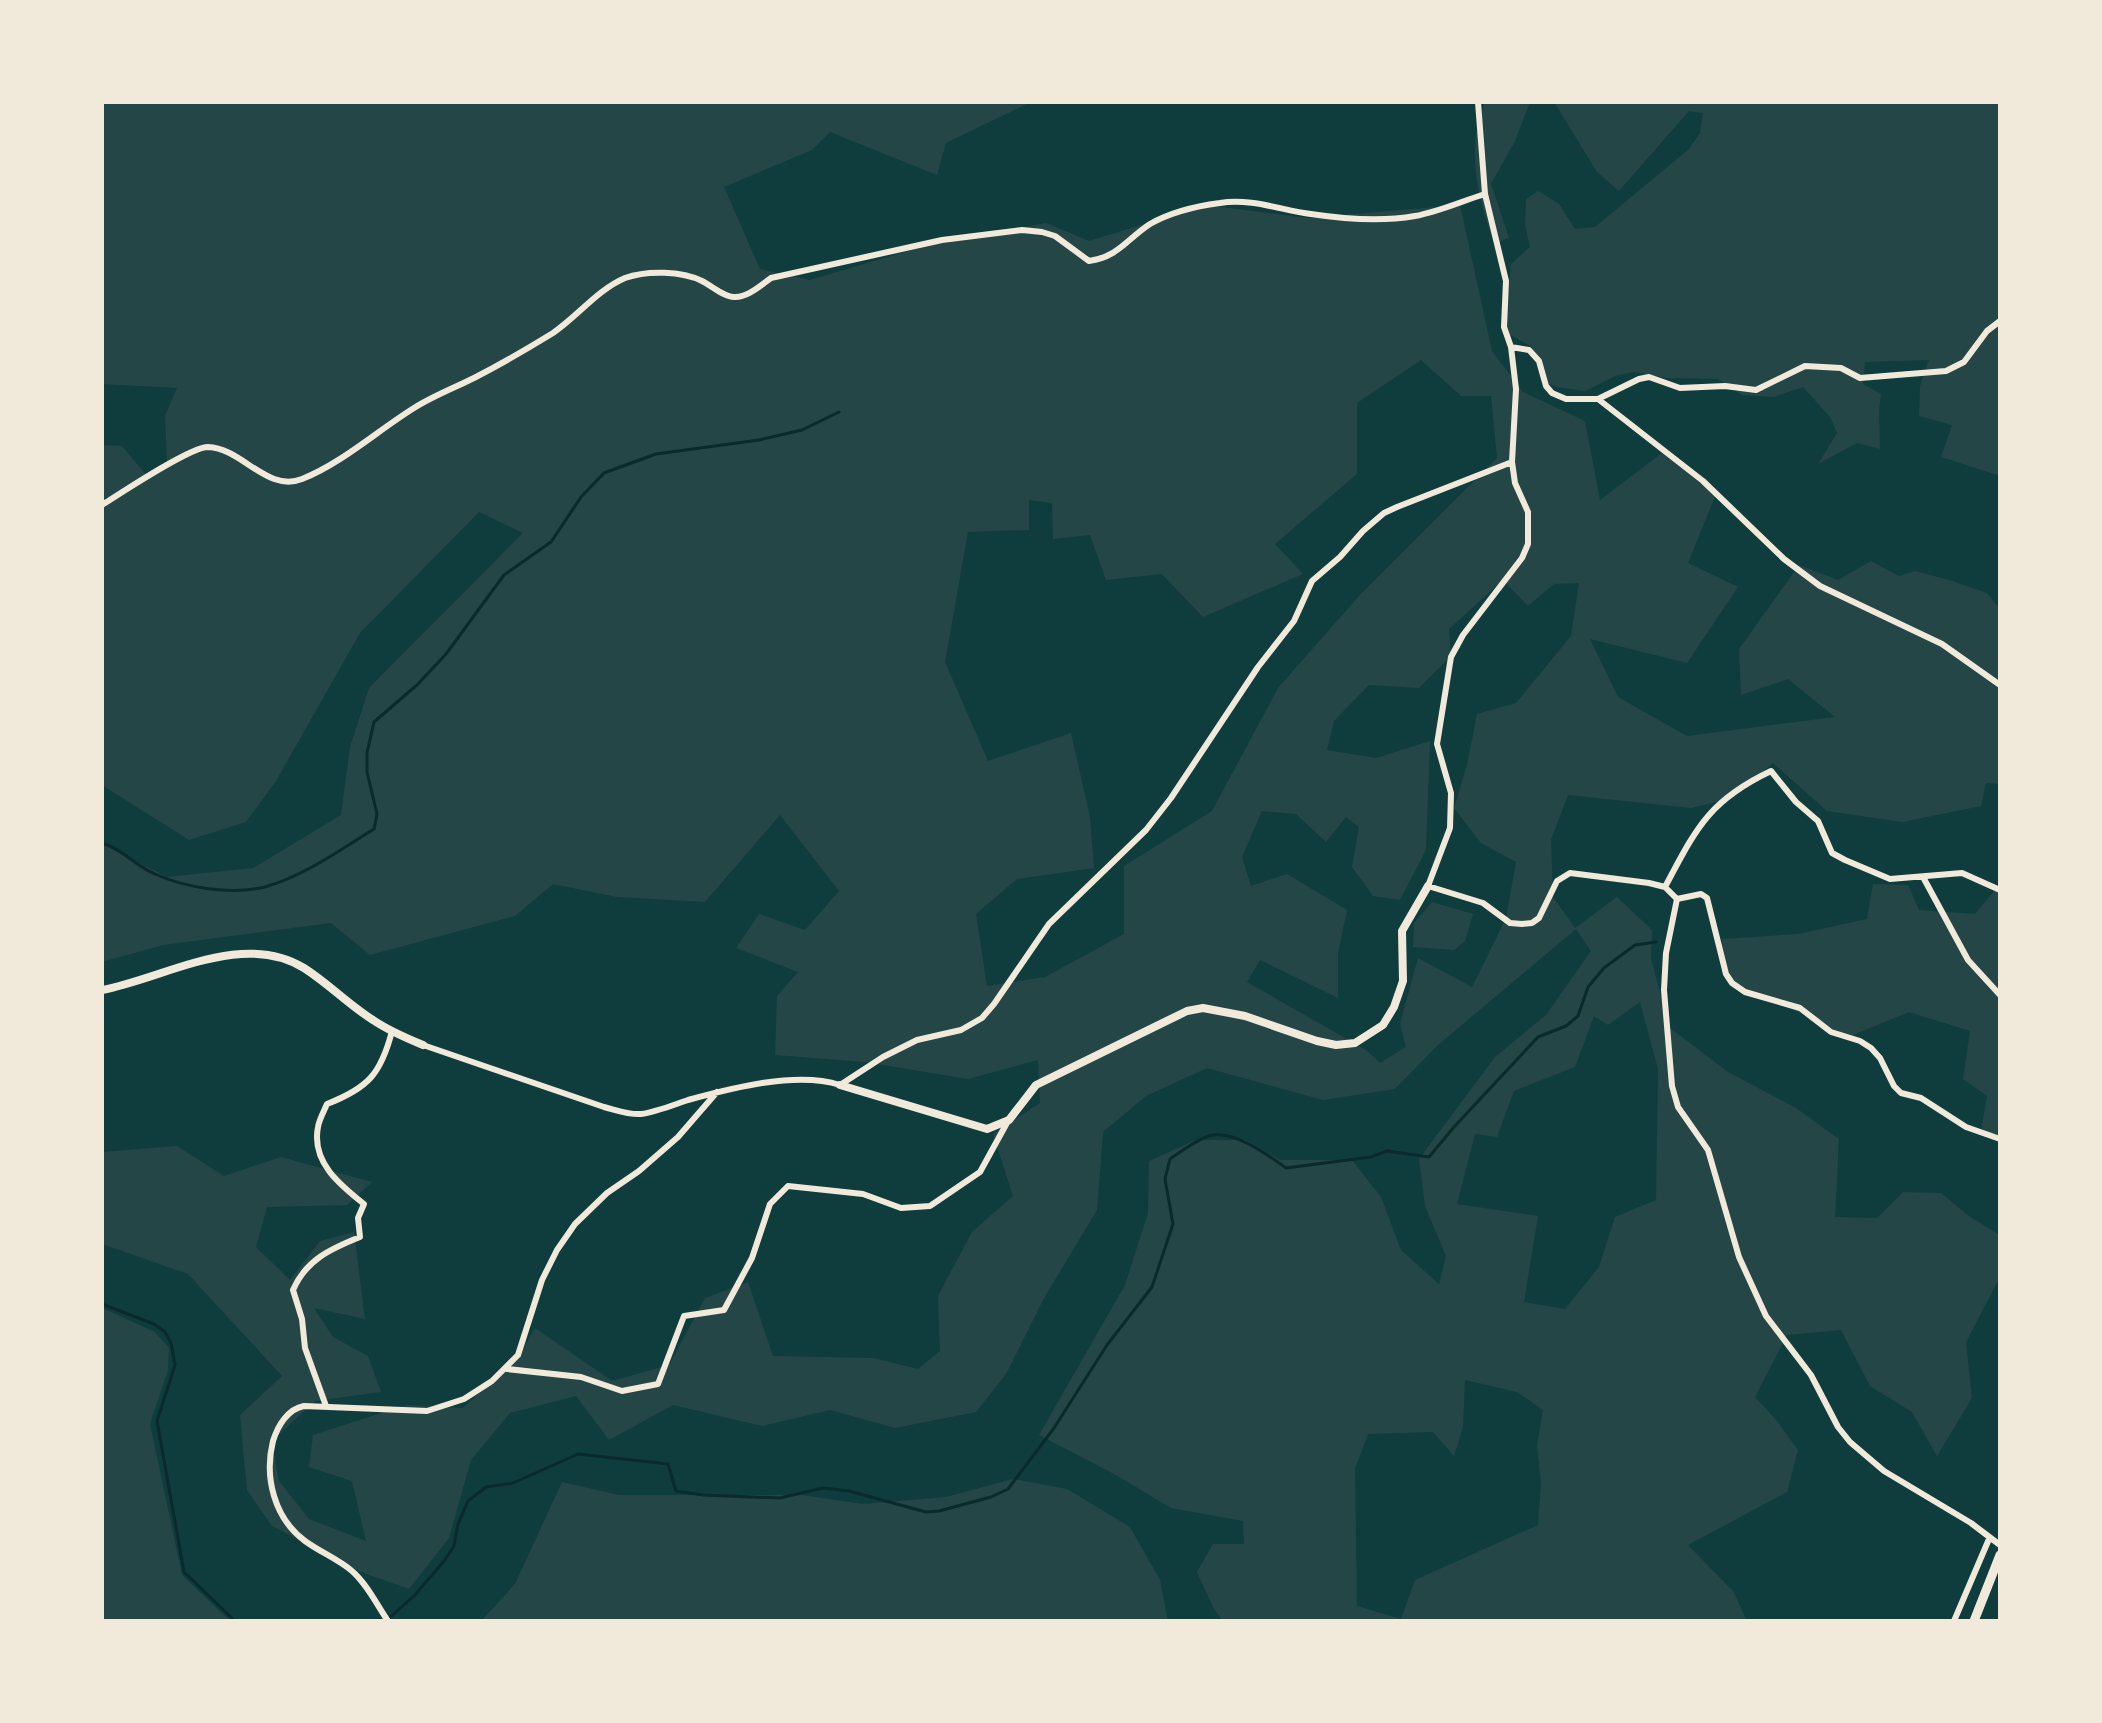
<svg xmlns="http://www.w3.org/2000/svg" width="2102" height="1723" font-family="'Work Sans',sans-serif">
<rect width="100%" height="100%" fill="#0f3d3e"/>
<path fill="#244646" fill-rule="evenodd" d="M102,102h929l-85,41 -9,32 -107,-43 -18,18 -88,37 36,82 50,11 115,-34 121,-23 43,18 117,-36 102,13 152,-13 32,146 31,41 62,29 15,79 62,-47 54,41 -28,69 50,24 -51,76 -97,-24 28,58 69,39 148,-19 -47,-38 -47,16 -2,-46 60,-84 39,15 33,-19 28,15 16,-5 34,9 38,13 13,16v175l-14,-1 -5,23 -79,16 -75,-11 -54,-48 -44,36 -38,9 -123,-13 -17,45 2,57 22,31 42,-31 35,33 -1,29 19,69 58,44 68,36 43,31 -4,78 42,1 26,-26 38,1 29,24 30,18v42l-34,65 6,56 -35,58 -25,-44 -42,-26 -29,-56 -54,5 -32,62 22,24 21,29 -11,42 -99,53 45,46 14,30h-524l-9,-12 -17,-37 16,-28h31l-1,-23 -72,-13 -55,-33 -77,-40 86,-150 23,-72 1,-52 47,-21h50l34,20h72l29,37 20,53 38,34 7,-28 -21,-50 -6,-47 76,-102 51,-42 45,-64 -15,-22 -138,116 -43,44 -72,11 -116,-32 -61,28 -43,36 -6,78 -53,88 -38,76 -30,38 -81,16 -65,-18 -68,16 -89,-21 -64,35 -33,-44 -66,17 -39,47 -22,78 -40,51 -48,-17 -89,-46 -25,-36 -7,-75 42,-39 -94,-102 -86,-30v-92l75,-6 47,30 57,-19 91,25 -25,23 -80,2 -11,40 34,33 30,-39 34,-9 11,87 -51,-11 19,29 35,19 13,36 -66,9 -43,40 7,40 30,38 57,22 -14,-60 -43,-14 4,-32 93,-30 57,3 58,-55 14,-25 77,53 57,-16 36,-67 43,-16 25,74 100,2 45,11 22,-18 -2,-55 34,-64 41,-36 -20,-62 47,-31 -2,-43 -70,19 -103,-17 -90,-7 2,-59 21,-24 -62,-24 23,-34 46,16 34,-39 -59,-76 -75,87 -88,-5 -64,-13 -38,32 -145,39 -39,-32 -168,22 -61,17v-118l65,33 86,-9 88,-53 9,-68 19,-59 154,-155 -44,-21 -119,121 -84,148 -30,41 -57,18 -87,-55v-340l20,1 25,30 20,-14 -2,-46 12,-28 -75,-4zM1421,360l40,36h30l6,62 -138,138 -81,92 -66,123 -88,55v68l-79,43 -58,9 -11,-72 41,-35 77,-11 -4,-51 -19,-84 -83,28 -43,-99 23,-130 61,-2v-30l23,3 1,36 37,-4 16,45 56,-6 41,43 100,-43 -28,-30 82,-70v-71zM1503,580l25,26 26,-22 25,-1 -8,53 -55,67 -39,11 -10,51 -13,43 27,35 35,19 -10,56 -34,69 -54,-29 -18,66 6,23 -26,16 -14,-13 -119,-68 13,-22 78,38v-45l9,-43 -60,-36 -36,12 -9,-29 20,-46 34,3 30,28 20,-25 13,10 -7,40 21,29 27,4 26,-50 4,-109 -54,17 -49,-8 7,-29 35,-36 50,3 32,-32 -2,-27zM1640,1002l18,67 -2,131 -41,17 -16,50 -34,42 -41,-7 14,-86 -81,-12 18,-70 22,3 17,-46 61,-24 19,-51 14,9zM1465,1380l52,12 26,18 -6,35 4,37 -3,43 -123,55 -14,39 -44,-13 -2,-137 13,-35 65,-2 21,24 9,-29z
M1485,102h45l-15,39 -24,43 18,54 -15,5c-11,-31 -21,-65 -19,-98 0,-15 6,-29 10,-43z
M1554,102h446v374l-59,-19 11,-32 -33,-9 1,-30 9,-26 -64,2 -2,22 18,10 -2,17 1,38 -23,-6 -39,21 19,-31 -7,-16 -27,-30 -29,10 -32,-2 -24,-16 -52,-1 -33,-6 -18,4 -30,15 -28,-4 -17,-7 -8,-33 -25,-14 -1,-17 5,-52 19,-17 -5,-22 1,-26 12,-8 21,13 16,25 20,-2 94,-78 11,-16 3,-20 -14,-2 -70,80 -22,-19z
M1873,884l35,1 11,25 56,4 20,-24h5v245l-19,-3 6,-36 -24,-17 7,-48 -61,-19 -61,25 -56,-28 -48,-15 -22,-21v-34l76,-5 69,-15z
M1432,902l41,12 -8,27 -11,9 -41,-3 1,-24z
M102,1308l53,24 14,16 -1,22 -18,54 32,151 48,46h-128z
M1013,1479l54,10 63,38 30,53 8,41h-687l34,-37 47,-102 57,13h182l62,9 83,-7z"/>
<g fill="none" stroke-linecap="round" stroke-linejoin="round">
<path stroke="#0a2a2b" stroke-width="3" d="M102,843c21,6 33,23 53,31 31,14 76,21 110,13 39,-11 75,-37 109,-58l3,-15 -10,-42v-19l7,-31 43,-37 29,-31 58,-79 47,-33 30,-45 23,-24 52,-19 103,-14 43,-10 37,-18
M102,1304l52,20 11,8 6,11 4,22 -18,56 27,151 51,49
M388,1619l26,-23 30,-35 10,-15 4,-22 10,-23 18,-14 27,-4 65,-29 90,10 8,27 27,4 77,3 43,-10 26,3 77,21 13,-1 52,-14 17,-8 46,-61 53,-83 45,-58 21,-63 -8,-45 5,-20c12,-8 26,-19 39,-23 24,-7 59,19 77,32l85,-11 16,-6 42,6 25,-30 84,-90 28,-11 12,-10 10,-29 16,-19 31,-23 21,-3"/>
<path stroke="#f1e9da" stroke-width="6" d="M1478,102l7,92 21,87 -2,46 7,20 5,42 -4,73 3,21 13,29v32l-6,14 -59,77 -12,22 -14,87 14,49 -1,35 -22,58 55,17 27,20 12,1 10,-1 7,-5 18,-37 13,-8 79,10 16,4 12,12
M1511,347l18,3 10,11 7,25 6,7 14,6h32l41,-20 10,-2 31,11 45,-2 31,4 49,-24 36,2 19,10 86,-7 18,-9 23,-31 13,-10
M1598,399l105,82 81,78 36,27 122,58 58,41
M102,505c19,-12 88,-58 106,-58 34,1 59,46 94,32 40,-16 75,-48 112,-71 19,-12 40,-20 60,-30 27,-14 53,-29 79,-45 25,-17 44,-43 72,-55 22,-8 57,-7 77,3 10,5 22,16 32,16 13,1 27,-12 37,-19l171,-38 80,-10 20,2 13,4 34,25c29,-4 38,-22 61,-37 21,-12 47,-18 70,-21 31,-5 61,7 91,11 33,5 70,8 104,2 23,-4 47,-15 70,-22
M1923,877l45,83 32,35
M1665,887c31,-58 43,-86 106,-116l25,31 22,19 14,32 13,7 45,19 72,-6 38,17
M1677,899l-11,54 -2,37 8,96 6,21 30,43 31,107 27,59 45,59 27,52 12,15 34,29 87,52 29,22
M1677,899l24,-5 6,4 19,76 6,9 13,9 55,16 31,24 29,9 11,7 9,10 14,28 7,7 20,5 45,29 34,12
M423,1045l181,62c12,3 25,8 37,7 15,-2 32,-9 47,-14 44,-12 108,-29 152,-15l43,-28 34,-17 44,-10 21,-12 12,-14 55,-80 97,-94 25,-32 87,-131 36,-46 18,-40 28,-24 23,-26 21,-18 13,-6 115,-45
M507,1369l74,8 41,14 36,-7 26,-68 40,-6 28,-52 18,-54 18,-18 75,8 38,14 29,-2 50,-34 28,-51
M326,1406l-21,-58 -3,-29 -9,-29c13,-30 37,-41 67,-53l-2,-19 6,-14c-24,-19 -53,-42 -46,-77 1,-7 6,-16 9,-23 41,-16 54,-30 65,-73
M388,1621c-11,-16 -21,-37 -36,-50 -14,-12 -32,-19 -47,-30 -31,-23 -41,-64 -32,-100 5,-16 15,-32 31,-35l123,5 37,-12 28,-18 26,-26 24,-75 15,-30 18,-26 32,-31 32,-22 39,-34 39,-45
M1954,1621l35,-82"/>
<path stroke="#f1e9da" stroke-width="8" d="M102,990c63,-12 140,-60 202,-22 25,16 45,37 69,52 16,11 33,18 50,25
M840,1085l147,44 22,-9 27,-35 151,-74 16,-3 42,8 72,25 19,4 19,-2 28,-18 11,-18 9,-26 -1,-50 26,-45"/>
<path stroke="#f1e9da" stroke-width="9" d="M1974,1621l26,-66"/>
</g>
<rect width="2102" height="1723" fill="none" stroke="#f1e9da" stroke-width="208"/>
</svg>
